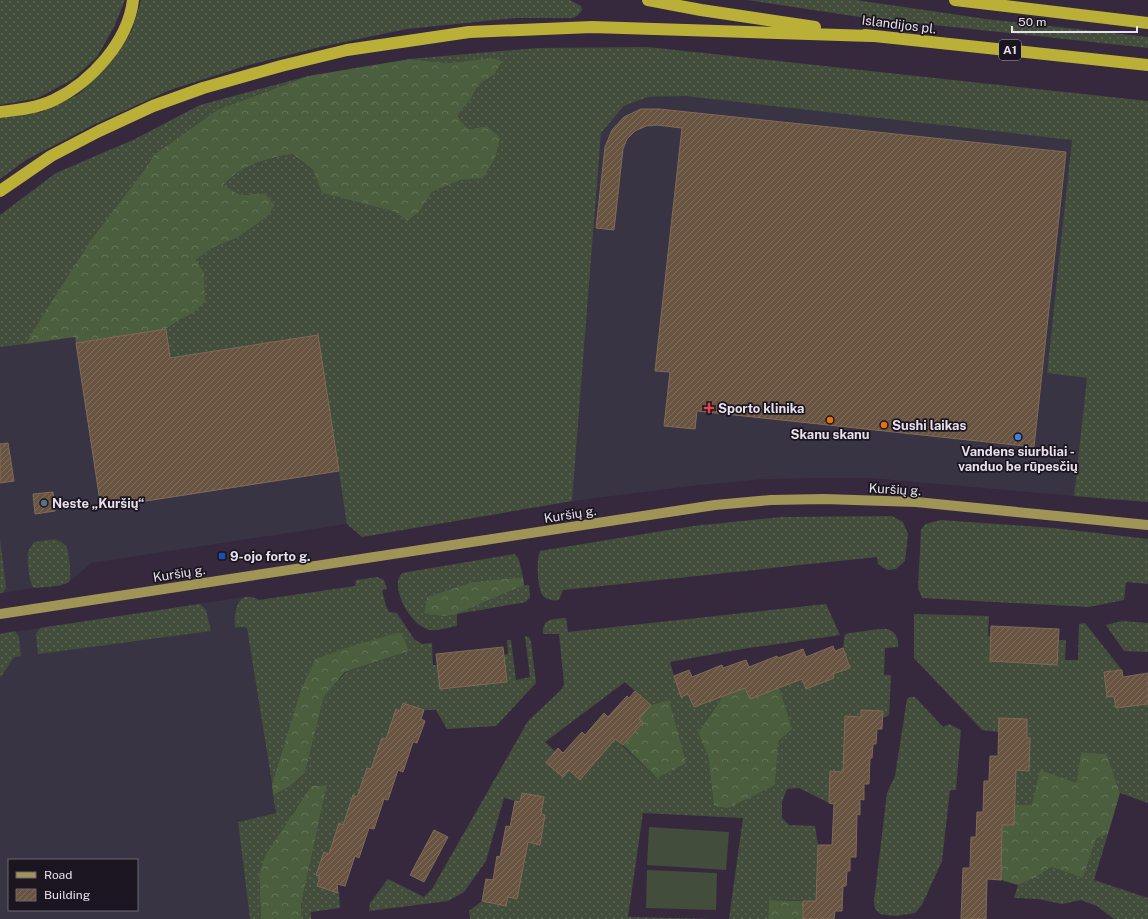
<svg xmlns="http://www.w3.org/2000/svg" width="1148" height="919" font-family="'Public Sans',sans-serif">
<defs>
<pattern id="grass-dots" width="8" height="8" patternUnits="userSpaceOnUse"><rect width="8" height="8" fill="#424d3b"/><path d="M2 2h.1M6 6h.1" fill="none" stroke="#5d6658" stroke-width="1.8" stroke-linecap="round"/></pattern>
<pattern id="forest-crowns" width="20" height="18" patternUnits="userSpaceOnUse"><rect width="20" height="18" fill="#4b5e3e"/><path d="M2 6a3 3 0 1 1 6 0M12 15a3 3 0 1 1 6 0" fill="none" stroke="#65755a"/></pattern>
<pattern id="building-hatch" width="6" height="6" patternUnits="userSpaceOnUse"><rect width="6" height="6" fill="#695441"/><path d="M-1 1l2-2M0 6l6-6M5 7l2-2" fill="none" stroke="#7e6c5d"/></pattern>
</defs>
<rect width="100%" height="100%" fill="#36293e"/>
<path fill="#393444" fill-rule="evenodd" d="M685,96l388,44 -26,233 40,5 -13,118 -203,-18h-54l-52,1 -75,7 -118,15 29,-368 23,-27 24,-9z
M166,329l4,28 148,-22 21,136 23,66 -15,-13 -256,39 -23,20 -68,10v-246l75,-10 1,6z
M244,597l-8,8 -1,23 12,-1 29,186 -38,9 12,97h-250v-285zM9,860h128v50h-128z"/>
<path fill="url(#grass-dots)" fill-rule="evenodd" d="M0,0h125l-11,27 -17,30 -24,22 -35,19 -38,7z
M141,0h429l11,6 1,4 -5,6 -5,2h-56l-109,11 -87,18 -75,19 -75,24 -75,34 -69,36 -26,19v-61l41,-6 38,-18 34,-34 19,-30z
M747,0h109l130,19 162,18v11l-288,-31z
M648,47l500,54v401l-74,-6 13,-118 -40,-5 25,-233 -387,-44 -37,1 -24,9 -23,27 -29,368 -210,36 -15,-13 -29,-189 -148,23 -4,-29 15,-10 11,-5 4,-54 16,-12 25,-10 31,-22 7,-11 -10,-12 -25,2 -18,-10c22,-20 42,-26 69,-31l22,16 9,23 73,19 13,9 12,-10 12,-19 29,-12 22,-3 4,-51 -18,3 -9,-9 -2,-6 13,-15 7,-14 16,-10 -3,-17 -43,5 -38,-4 127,-11z
M308,76l-91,34 -62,44 -130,190 -25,3v-132l56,-42 79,-34 65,-34z
M892,516l11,6 5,12 -3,27 -9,8 -9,1 -9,-6 -1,-7 -314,33 -4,10c-5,1 -11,0 -15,-3 -7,-6 -8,-39 -4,-46l153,-25 89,-9z
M941,520l113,8 94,11v45l-22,-2 -2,18 -35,7 -167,-9 -4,-10 3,-58 4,-6z
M0,539l6,48 -3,6h-3z
M55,539c4,2 10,4 12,9 2,5 5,31 2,34 -5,4 -25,5 -32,6l-4,-1c-4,-6 -6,-26 -5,-34 1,-4 4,-8 6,-11z
M515,554l4,6 4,17 -51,5 -45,15 -3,16 33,1 67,-29h5l1,12 -4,5 -69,12v12c-6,1 -21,5 -27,4 -17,-3 -34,-32 -32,-49 1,-3 2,-6 4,-8z
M377,577l7,3 3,9 -5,1 4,16 3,6 8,1 17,26 8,5 10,-1 1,22h5l2,24 66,-7 -2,-27 4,-1 -1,-14h4l5,40 14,-3 -5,-41 4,1 2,5 5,41 -40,43 -49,3 -11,-19h-12l-21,-7 -3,8 -4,-1 -10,29 -4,-1 -11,31 -4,-1 -10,29 -4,-1 -10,29 -4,-1 -10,30 -4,-2 -9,23 4,2 -3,9 22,7 1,15 -29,4v7h-9l-1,-14 26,-120 -16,1 -18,27 -34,62 2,44h-11l-12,-97 38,-9 -3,-18 16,-8 16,-14 19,-76 22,-25 63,-21 -9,-19 -46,13 -39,14 -14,30 -29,95 -25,-156 -5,-1 -7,1c-1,-16 1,-40 24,-28l96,-14 1,-6z
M200,604l6,6 5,21 -173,23 -2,-20 4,-6z
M826,604l14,31 -98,14 -72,13 4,14 7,20 7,-2 6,13 29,-11 -25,37 10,23 6,49 61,-20 4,-97 21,-13 6,14 28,-11 -1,-4 17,-6 -7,-20 2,-14c8,-1 37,-6 42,-5 9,2 12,11 11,18l-13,1 -1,27h7l-2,40 -3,2h-25l-14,55 -17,-1 -1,32 -30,-15 -12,1 -5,13v16l7,7 26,1 3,19 -1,32 4,24 -52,-1 -1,19h-39l14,-101 -100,-5 -15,104 85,2h-243l-1,-8 13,-10 24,5 2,-9 9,2 11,-57 12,2 5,-29 -4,-1 3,-17 -22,-4 -2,9 -16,-4 -18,63 -22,31 -16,9 -79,10 1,-8 18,-24 36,18 8,-8 96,-168 34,-32 2,-5 -5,-50h-16c-1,-16 10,-15 23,-16l2,14zM625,682l26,23 18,-5 -12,78 -45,-42 -13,22 -19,22 -11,-10 -6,7 -17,-14 10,-11 -11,-10z
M914,614l75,2 -1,20h3l-1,25 67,4 2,-25h7l-1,20h13l1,-36 6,-1 37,47 -18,2 3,24h7l2,12 32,-4v99l-28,-10 -13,-39 -26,-2 -5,31 -44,22h-17l1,-35 13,1 1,-33h-3v-19l-27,-1 -1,14 -17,-2 -68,-72z
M1122,621l26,2v29l-24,-1 -18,-26z
M15,631l4,6 2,19 -7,1 -14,21v-44z
M909,697h6l28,30 6,-3 12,6 -5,60h-6l-8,71 -20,44 -7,8 -19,3 -16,-2 -5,-5 -1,-8 13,-108 8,-17 12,-77z
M1108,834l-14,46 54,18v21h-34l-17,-13 -16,-6 -19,4 -24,-5 -24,-1 4,-13 17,-7 16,-11 32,11 13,-39z"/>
<path fill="url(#forest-crowns)" d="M491,58l11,3 -8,14 -16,10 -7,14 -13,15 2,6 9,9 18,-3 13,12 -5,20 -12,20 -22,2 -29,12 -12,19 -12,10 -13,-9 -73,-19 -9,-23 -21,-16c-26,4 -51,12 -69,31l17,10 25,-2 10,12 -7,11 -31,22 -25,10 -16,12 8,13 1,29 -13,12 -11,5 -15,10 -90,14 -1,-6 -50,7 66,-104 46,-60 18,-26 62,-44 91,-34 102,-17 38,4z
M523,577l1,8 -67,29 -14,2 -19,-3 3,-16 45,-15z
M400,632l4,7 5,12 -64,21 -21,25 -19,76 -16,14 -16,8 -1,-11 29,-95 14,-30 39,-14z
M744,685l6,14 29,-11 13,41 -14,12 -3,44 -47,23 -14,-2 -6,-50 -10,-23 25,-37z
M669,700l17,63 -29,15 -34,-33 19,-22 -3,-4 12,-14z
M1081,752l26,2 13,39 -12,41 -12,5 -13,39 -32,-11 -16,11 -17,7 -17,-5 1,-55h12l1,-20h17l8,-35 36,13z
M327,785l-26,120 1,14h-41l-2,-44 6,-19 46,-70z
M769,900l34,1v18h-35z"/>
<path fill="#424d3b" d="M649,827l80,5 -3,38 -79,-5z
M647,870l70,3 -1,37 -70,-2z"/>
<path fill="url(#building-hatch)" stroke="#816b57" d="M641,109h18l407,43 -32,295 -337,-36 -2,18 -31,-3 6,-54 -15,-1 27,-243 -25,-3 -11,1 -11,5 -8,8 -4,10 -9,81 -18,-2 9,-81 7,-17 12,-13z
M166,329l4,29 148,-23 21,136 -238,37 -25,-165z
M8,443l6,38 -14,2v-39z
M53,492l2,19 -20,3 -2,-20z
M991,626l68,3 -2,36 -67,-4z
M833,646l2,5 8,-3 7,20 -17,6 1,4 -28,11 -4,-10 -52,20 -5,-11 -51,19 -6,-13 -7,3 -7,-21 15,-6 3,7 30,-12 1,3 23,-8 3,7 28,-11 1,2 25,-9 3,8z
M503,647l4,35 -67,7 -4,-35z
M1122,670l1,7 25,-4v31l-32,4 -2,-12 -7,1 -3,-25z
M635,691l16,14 -12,14 4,3 -20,23 -8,-6 -35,41 -11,-10 -6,7 -17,-14 12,-15 5,5 19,-21 3,3 19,-22 4,4 19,-21 2,2z
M403,703l21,7 -3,9 4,2 -8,22 -4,-1 -10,30 -5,-2 -10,30 -4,-1 -10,30 -5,-1 -10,30 -4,-2 -10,30 -8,-2 1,9 -21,-7 3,-9 -4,-2 8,-23 5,2 10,-31 4,2 10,-30 4,2 10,-29 4,1 11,-31 4,1 10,-30 4,2z
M861,710l22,1 -1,18h-5l-1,15h-3l-1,14h-2l-1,26h-5v16l-4,-1v16l-3,-1 -1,43h-6v14h-3l-1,15h-3l-1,25h-7l-1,8h-31v-18h13l2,-56h14l2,-41 -5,-1 1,-32 13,1 2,-56 16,1z
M999,718l28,1v19h3l-1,33 -13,-1 -2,55h-12l-1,55 -14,-1 -1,40h-25l2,-51h7l1,-31h5l1,-25h6l1,-31h5l1,-25h8z
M522,793l22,4 -3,17 4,1 -5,30 -12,-3 -11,57 -9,-2 -2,9 -24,-5 4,-22 7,1 4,-24 3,1 6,-31 4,1 5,-26 5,1z
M434,830l14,7 -24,45 -14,-7z"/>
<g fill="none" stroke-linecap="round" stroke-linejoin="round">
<path stroke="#a09556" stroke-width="10" d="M0,614l715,-109 56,-5 53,-1 92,3 232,23"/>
<path stroke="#bab038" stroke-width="12" d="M648,0l53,10 114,17
M955,0l193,23
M865,35l283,30
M0,112c18,-2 37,-4 54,-12 37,-18 74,-58 79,-100
M0,191l51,-35 48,-25 54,-25 50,-18 78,-22 66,-16 122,-18 123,-5 279,9"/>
</g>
<path fill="#e0444e" stroke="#1a151e" stroke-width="1.5" d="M707 402h4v4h4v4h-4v4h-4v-4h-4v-4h4z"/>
<g fill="#e8710a" stroke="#1a151e" stroke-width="1.5">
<circle cx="830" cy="420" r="4"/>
<circle cx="884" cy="425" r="4"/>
</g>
<circle fill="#3f7fe0" stroke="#1a151e" stroke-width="1.5" cx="1018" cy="437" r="4"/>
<circle fill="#5c6f8a" stroke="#1a151e" stroke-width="1.5" cx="44" cy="503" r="4"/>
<rect fill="#1a4fb4" stroke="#1a151e" stroke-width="1.5" x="218" y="552" width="8" height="8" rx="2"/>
<g text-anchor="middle" stroke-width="3.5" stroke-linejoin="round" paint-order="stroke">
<rect fill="#1a151e" stroke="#aaa3af" stroke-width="1" x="999" y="40" width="22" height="20" rx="3"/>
<g font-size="12" font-weight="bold" fill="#e8e0ed">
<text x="1010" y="54">A1</text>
</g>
<g font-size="13" fill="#e8e0ed" stroke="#1a151e">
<text transform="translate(899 24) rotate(7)" y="5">Islandijos pl.</text>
<text transform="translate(895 489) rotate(3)" y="5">Kuršių g.</text>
<text transform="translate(570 514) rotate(-9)" y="5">Kuršių g.</text>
<text transform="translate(179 573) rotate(-9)" y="5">Kuršių g.</text>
</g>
<g font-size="13" font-weight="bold" fill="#e8e0ed" stroke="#1a151e" text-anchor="start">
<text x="718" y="413">Sporto klinika</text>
<text x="892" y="430">Sushi laikas</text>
<text x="830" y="439" text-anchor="middle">Skanu skanu</text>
<text x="1018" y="456" text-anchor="middle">Vandens siurbliai -<tspan x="1018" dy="15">vanduo be rūpesčių</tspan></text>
<text x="52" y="508">Neste „Kuršių“</text>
<text x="230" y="561">9-ojo forto g.</text>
</g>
</g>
<rect x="8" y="859" width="130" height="52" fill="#1a151e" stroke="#6c6671"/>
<rect x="16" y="872" width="20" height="6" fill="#a09556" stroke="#6c6671"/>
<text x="44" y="879" font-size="12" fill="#e8e0ed">Road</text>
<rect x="16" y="889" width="20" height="12" fill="url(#building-hatch)" stroke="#6c6671"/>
<text x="44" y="899" font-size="12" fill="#e8e0ed">Building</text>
<path d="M1012 26v6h125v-6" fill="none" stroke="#e8e0ed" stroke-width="2"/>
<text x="1018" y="26" font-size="12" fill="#e8e0ed" stroke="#1a151e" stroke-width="3" paint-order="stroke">50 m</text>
</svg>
